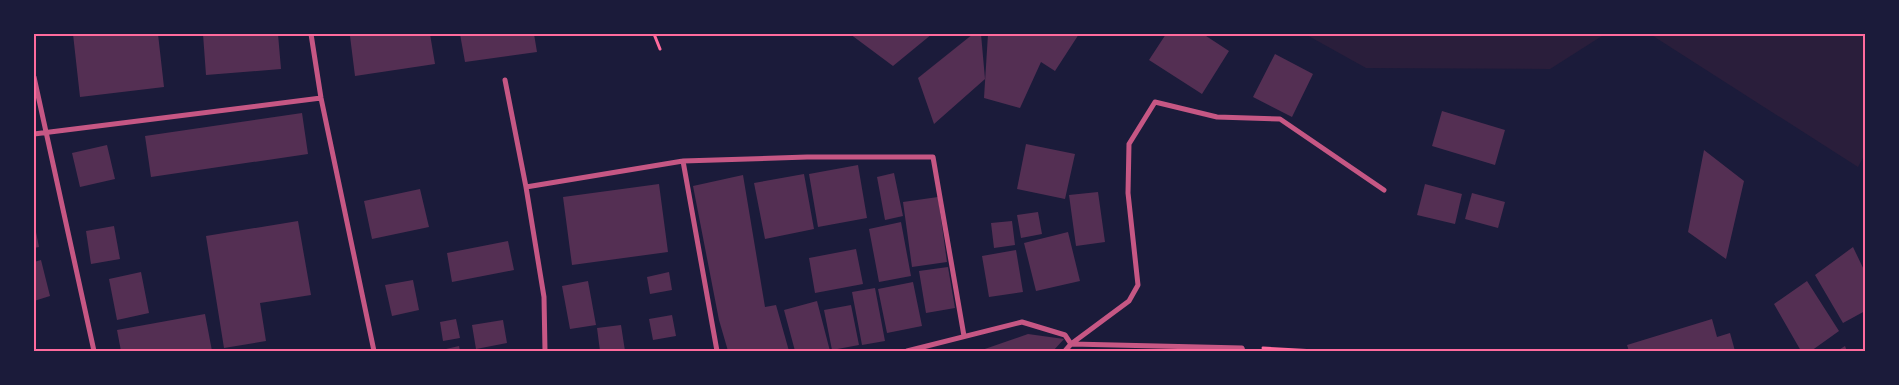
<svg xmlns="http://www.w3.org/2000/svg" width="1899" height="385" font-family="Karla,sans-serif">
<rect width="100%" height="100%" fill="#1b1b3a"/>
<path fill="#2a1e3b" d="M1305,34h300l-55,35 -184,-1z
M1650,34h215v120l-7,13z"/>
<path fill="#542f53" d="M73,34h85l6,53 -84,10z
M203,34h75l3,35 -75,6z
M368,34h62l5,30 -80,12 -5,-40z
M460,34h74l3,18 -72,10z
M850,34h82l-39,32z
M973,34h8l4,45 -51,45 -16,-46z
M988,34h91l-24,37 -14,-9 -21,46 -36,-10z
M1166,34h37l26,17 -27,43 -53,-34z
M1275,54l38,20 -21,43 -39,-20z
M1442,111l63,19 -10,35 -63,-19z
M302,113l6,41 -157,23 -6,-41z
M1026,144l49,10 -10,45 -48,-10z
M107,145l8,34 -35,8 -8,-34z
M1704,150l40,31 -18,78 -38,-27z
M858,165l9,53 -49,9 -9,-53z
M894,173l9,43 -18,4 -8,-43z
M804,174l10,55 -49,10 -11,-56z
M743,175l22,132 11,-2 13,46h-61l-9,-31 -26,-134z
M659,184l9,68 -96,13 -9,-68z
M1425,184l37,10 -7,30 -38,-9z
M420,189l9,38 -57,12 -8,-38z
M1098,192l7,50 -29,4 -7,-51z
M1472,193l33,9 -7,26 -33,-9z
M938,197l9,65 -35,5 -9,-65z
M1038,212l4,22 -21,4 -4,-23z
M298,221l13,74 -51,8 6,38 -42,7 -18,-112z
M1012,221l3,24 -21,3 -3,-25z
M901,222l10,54 -32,6 -10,-53z
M114,226l6,33 -29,5 -5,-33z
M36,232l3,15 -5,1v-15z
M1068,232l12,49 -44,10 -12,-48z
M508,241l6,29 -62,12 -5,-29z
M1853,247l12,25v39l-22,12 -28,-48z
M856,249l7,35 -48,9 -6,-35z
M1016,250l7,42 -34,5 -7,-41z
M41,260l9,36 -16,5v-39z
M948,267l7,41 -29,5 -7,-42z
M141,272l8,41 -32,7 -8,-41z
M669,272l3,18 -22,4 -3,-17z
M413,280l6,30 -27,6 -7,-31z
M588,281l8,44 -26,4 -8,-43z
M1807,281l32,50 -28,20h-10l-27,-47z
M913,282l9,44 -35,7 -9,-44z
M875,288l10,53 -23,4 -10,-53z
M817,301l13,50h-35l-11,-41z
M851,305l8,40 -27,5 -8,-40z
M205,314l7,37h-91l-4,-21z
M672,315l4,21 -23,4 -4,-21z
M456,319l4,19 -17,3 -3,-19z
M1712,319l5,18 13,-4 5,18h-106l-2,-6z
M503,320l4,23 -31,6 -4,-24z
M621,325l4,26h-25l-3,-23z
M1028,334l36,5 -11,12h-74z
M459,346l1,5h-14v-2z
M1845,346l2,5h-10z"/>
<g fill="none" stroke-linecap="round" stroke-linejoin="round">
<path stroke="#ff6b9d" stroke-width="3" d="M654,34l6,15
M1263,348l53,3"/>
<path stroke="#c65784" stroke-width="5" d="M311,34l10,64 53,253
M34,77l60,274
M505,80l21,107 18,110 1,54
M34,134l287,-36
M683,161l34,190
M526,187l157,-26 124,-4h126l31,179
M1072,344l170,4 1,3
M907,351l115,-29 43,13 6,9
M1065,351l6,-7 58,-43 9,-16 -10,-92 1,-49 26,-42 62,15 63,2 104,71"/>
</g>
<rect width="1899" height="385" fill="none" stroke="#1b1b3a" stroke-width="70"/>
<rect x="35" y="35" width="1829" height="315" fill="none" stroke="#ff6b9d" stroke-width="2"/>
</svg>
